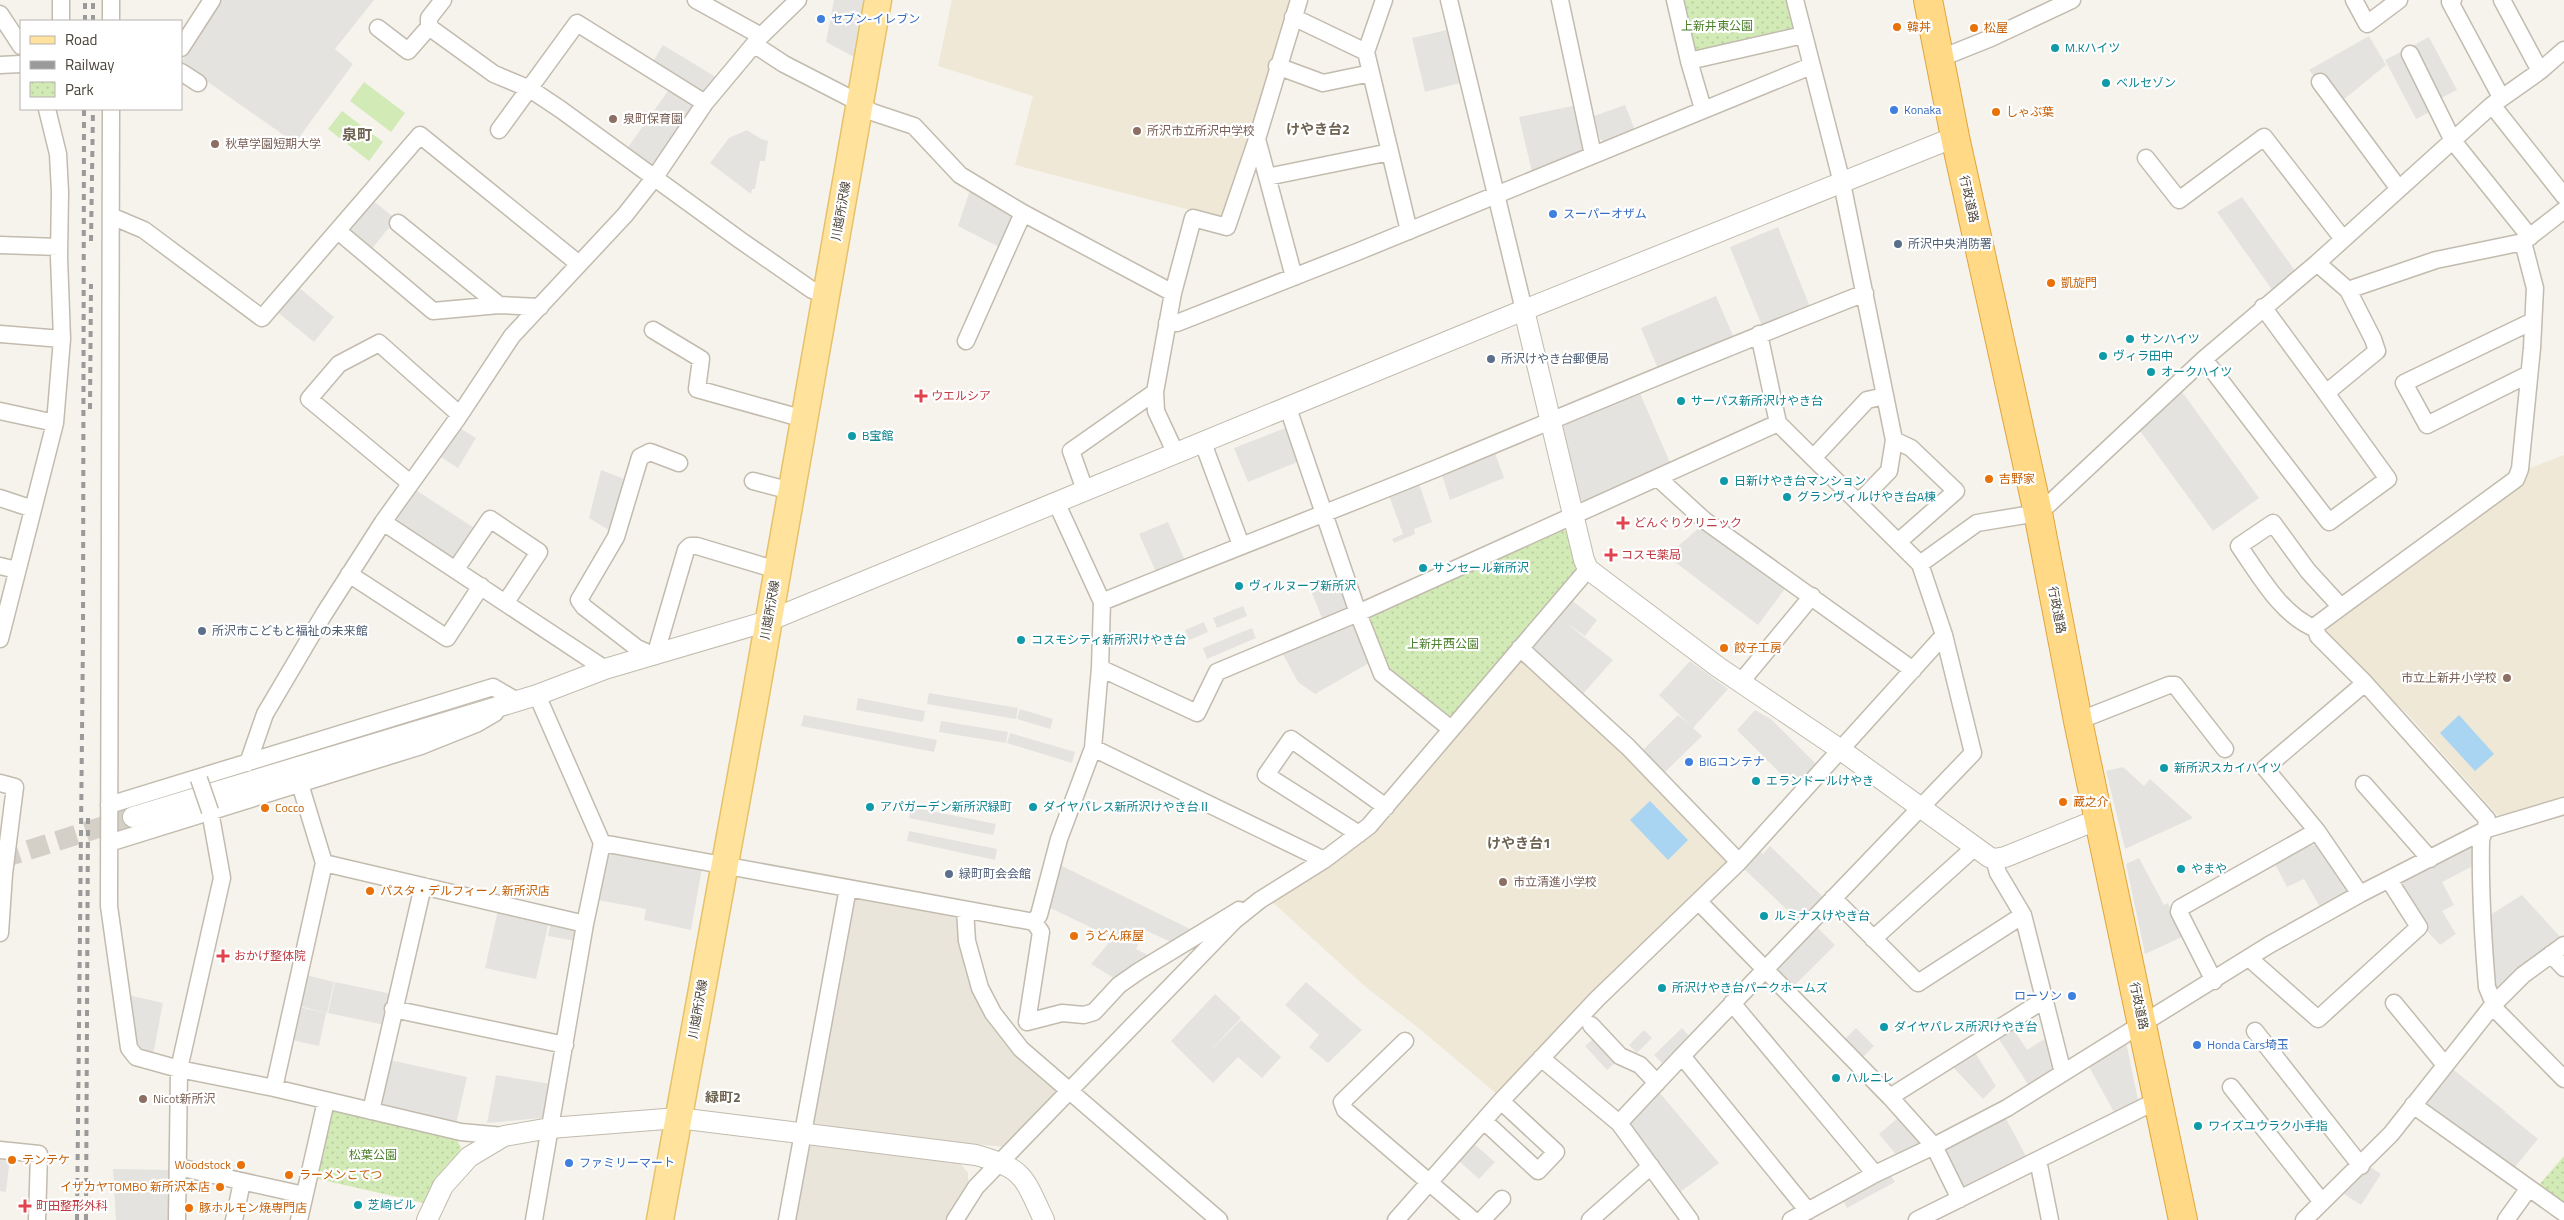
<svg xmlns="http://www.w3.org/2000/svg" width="2564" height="1220" font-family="'Titillium Web','Noto Sans JP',sans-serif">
<defs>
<pattern id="park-dots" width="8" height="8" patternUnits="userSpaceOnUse" patternTransform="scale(1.25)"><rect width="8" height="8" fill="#d2eab5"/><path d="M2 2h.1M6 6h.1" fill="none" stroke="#b6ca9c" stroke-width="1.8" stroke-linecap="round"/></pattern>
</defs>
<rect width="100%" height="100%" fill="#f6f3ec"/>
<path fill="#eae5da" d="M857,897l97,17 3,4 5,34 12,38 20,38 18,22 45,40v6l-52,51 -190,-19 -3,-5 40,-224z
M811,1145l149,18 8,10v12l-23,35h-152l13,-69z"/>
<path fill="#efe8d6" d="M952,0h341l-72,218 -206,-53 18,-69 -95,-30z
M2564,455v343l-65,19 -89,-100 -88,-85v-4l203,-158z
M1518,660l8,1 97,91 103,106v7l-228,230 -77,-65 -54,-42 -97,-88 93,-58 24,-22z"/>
<path fill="#d2eab5" d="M364,82l41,31 -14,19 -41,-31z
M342,111l41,31 -14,19 -41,-32z"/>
<path fill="url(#park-dots)" d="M1683,0h108l6,28 -96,27 -7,-5z
M1563,529l4,3 10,38 -123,146 -8,2 -60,-49 -19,-47 3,-5z
M333,1110l123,29 5,8c-2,8 -9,12 -14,18 -10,12 -16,24 -23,38l-106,-24 12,-66z
M2564,1156v49l-26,-19z"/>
<path fill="#e5e3e0" d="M218,0h156l-39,49 18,15 -58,79 -114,-80z
M834,0h31l-11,57 -28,-15z
M1447,30l13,53 -35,9 -13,-54z
M2369,36l17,29 -44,36 -25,-21 -8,-10z
M2429,37l28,53 -16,8 -27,-53z
M663,45l56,34 -14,15 -53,-31z
M2401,52l31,59 -16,8 -31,-59z
M670,88l26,15 -41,65 -29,-18z
M1577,105l9,40 -2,6 -52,21 -13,-55z
M1625,105l10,25 -30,12 -5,-3 -6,-23z
M747,130l14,9 7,2 -3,20h-5l-5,28h-3l-1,5 -41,-31 19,-25z
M971,187l45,28 -15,33 -43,-22z
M2242,197l54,75 -23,19 -56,-79z
M371,199l25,20 -26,32 -21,-17 -1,-7z
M1778,227l32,80 -48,19 -32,-79z
M296,285l38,32 -20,25 -39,-32z
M1716,296l18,42 -76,31 -17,-41z
M2180,389l79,109 -46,33 -75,-103z
M1639,391l32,74 -85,38 -6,-3 -17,-72 2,-6z
M458,427l18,11 -18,30 -22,-14z
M1288,427l12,34 -52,21 -14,-34z
M1494,450l10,28 -54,22 -9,-28z
M601,470l26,10 -15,52 -23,-14z
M1418,481l14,41 -18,7 1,5 -21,9 -2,-4 11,-5 -15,-41z
M411,487l65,42 -20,29 -7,1 -57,-36z
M1168,522l17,39 -29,11 -17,-38z
M1701,526l86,60 -29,39 -91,-69z
M1338,576l11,32 -2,4 -23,11 -14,-35z
M1570,599l27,21 -12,16 -20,-14 48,38 -31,35 -49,-43 -2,-9z
M1243,606l4,10 -30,12 -4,-10z
M1204,622l4,10 -19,8 -4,-10z
M1348,622l8,3 13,38 -54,31 -17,-12 -17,-31z
M1252,628l4,10 -49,21 -4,-11z
M1690,661l38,28 -35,39 9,8 -40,39 -22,-22 38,-38 13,11 -32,-31z
M929,693l89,15 -2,11 -89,-15z
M858,698l67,13 -2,11 -67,-12z
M1020,709l33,10 -3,10 -33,-10z
M1755,710l16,9 47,47 -22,23 -59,-59z
M804,715l133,25 -3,12 -133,-26z
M941,721l67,11 -2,11 -67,-11z
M1010,733l65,19 -3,11 -65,-20z
M2123,767l21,19 6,-7 43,39 -68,31 -19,-78z
M911,807l85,17 -3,11 -84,-17z
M909,831l88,18 -2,11 -88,-19z
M2472,844l5,3v17l-35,18 12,23 -12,6 14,23 -16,11 -14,-15 1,-2 -24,-40v-7z
M2311,845h5l32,42 -2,8 -25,14 -17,-30 -17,8 -12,-23z
M1770,846l54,52 -23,25 -59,-56 17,-17 4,4z
M611,851l91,17 -11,62 -47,-10 2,-11 -48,-9 8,-45z
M2139,858l25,47 4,-2 16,33 -39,18 -19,-90z
M1058,864l134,66 -21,12 -26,-12 -9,19 -90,-43z
M2522,895l41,45 -64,52 -7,-2 -5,-73z
M498,910l51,11 -13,58 -51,-11z
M551,922l25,5v14l-28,-5z
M1815,925l20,20 -43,43 -16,-15v-7z
M1113,938l37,18 -33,24 -26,-16z
M306,975l28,7 -7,31 -28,-7z
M335,982l57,12 -7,31 -57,-12z
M1306,982l56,48 -34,33 -19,-16 10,-12 -34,-30z
M1215,994l26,24 -34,36 34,-34 40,37 -19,21 -24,-21 -25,26 -42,-42z
M128,995l35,8 -10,52 -18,-9z
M299,1007l27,6 -7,33 -27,-6z
M2012,1027l15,23 19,-12 9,33 -24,18 -34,-53z
M1682,1028l7,8 -27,27 -8,-8z
M1856,1028l18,18 -11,11 -18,-18z
M1644,1030l8,8 -15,15 -8,-8z
M1594,1038l22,24 -9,8 -22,-24z
M2126,1042l12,58 -24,12 -26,-47z
M1974,1051l22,35 -13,13 -32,-34z
M390,1060l77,17 -11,47 -71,-17 -4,-6z
M2450,1067l56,45 -3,4 3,-3 32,26 -24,29 -90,-63z
M496,1075l55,9 -5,30 -4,4 -55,5z
M1659,1092l60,71 -40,30 -49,-67 -1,-5z
M2004,1115l23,43 -61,31 -6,-2 -20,-39z
M1898,1118l22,25 -2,5 -19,10 -20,-24z
M1473,1143l22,19 -16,17 -21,-19z
M0,1155l10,2 -4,35 -6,-1z
M2367,1165l14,9 -20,31 -20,-13z
M113,1169l58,1v50h-55z
M1889,1173l6,9 -48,26 -5,-10z"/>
<path fill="#a9d4f2" d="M2459,715l35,39 -19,17 -35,-38z
M1650,801l38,39 -20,20 -38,-40z"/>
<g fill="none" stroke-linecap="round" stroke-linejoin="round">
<path stroke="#d4d0c8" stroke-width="20" stroke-dasharray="20 10" stroke-linecap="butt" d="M0,859l133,-42"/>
<defs>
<path id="minor" d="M443,0l-14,18v9l65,47 36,15 30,20 180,131 72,50 15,5
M696,0l65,36
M1384,0l-18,52 43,179
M1449,0l75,310
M1560,0l33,155
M1675,0l14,61
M1795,0l47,183 52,257 -5,31 -30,31
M2354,0l13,24 32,-24
M2453,0l-3,2 51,95
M2502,0l38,71
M0,14l21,32
M1293,17l73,35
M61,21v-21
M111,21v-21
M378,28l30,23 21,-24
M755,45l29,19 66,34 22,14 42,14 46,49 63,38 150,80
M181,48l31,-48
M2410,54l43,87 77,96
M1941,58l50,-20 81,-38
M0,65l21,-1
M1277,66l46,17 48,-10
M181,72l17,11
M2320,82l79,107
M2492,105l72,91
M111,109l-2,797 20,142 7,9 43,12 95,19 187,44 43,4
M1703,109l-14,-48 114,-26
M499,130l78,-107 128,80
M1257,139l37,138
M2146,158l33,42 85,-63 79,102
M1267,177l123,-25
M111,216l33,14 118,88 158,-183 159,129
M398,223l101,82
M338,231l95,80 66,-6 41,2
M0,245l59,2
M2317,263l31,27
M2263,307l63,86
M1167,323h10l180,-71 454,-186
M653,330l48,29 -4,30 107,30
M0,334l62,5
M966,341l57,-128
M2204,359l125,163 59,-43 -62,-86 51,-42 -4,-12 -25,-49 88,-30 87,-18 41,-32
M2529,374l-102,51 -23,-42 129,-62
M1288,408l70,205 24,61 69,55
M0,411l55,12
M1894,440l17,8 45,43 -58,51
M1203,443l38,102
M1176,454l-20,-43 -1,-19 18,-99 20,-75 34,9 30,-88 42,-139
M1814,457l53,-57 18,-4
M679,463l-29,-11 -10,5 -24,80 -37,63 5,7 53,41 18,8 31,-106 4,-4h7l80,24
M1658,478l46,42 209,150
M753,481l38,10
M410,483l-101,-84 30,-35 40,-21 80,71
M1085,490l-14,-39 84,-59
M0,498l33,11
M383,522l222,147
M1920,564l57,-41 61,-10 11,-9 155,-145 113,-96 175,-158 48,-34 24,-21
M0,566l17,4
M456,569l34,-50 49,33 -33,50
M349,574l98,64 34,-52
M1102,602c112,-46 225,-89 338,-135 141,-59 282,-118 425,-174
M2341,607l175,-128 4,-10 12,-121 3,-60 -12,-46
M2316,629l2,-5 23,-17 -33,-36 -35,-48 -34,23c21,30 42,69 77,83l2,7 47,47
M0,639l55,-216 7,-84 -3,-82 1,-65 -2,-38 -11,-45
M1520,648l108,99 111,115
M1100,668l97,45 20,-41 141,-59 420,-190
M1740,683l72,-87
M2078,721l91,-36h6l50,64
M1093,748l231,112
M248,763l17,-49 59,-100 59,-92 74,-103 55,-83 113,-121 30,-38 50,-74 56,-67 37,-36
M0,783l15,4 -11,87 -4,59
M2364,784l66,75
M109,805l384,-118 24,14
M1359,834l-93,-59 25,-36 95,68
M109,843l312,-97 55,-22 19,-11
M602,843l432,79 5,-7 20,-76 34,-91 7,-80 2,-66 -46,-100
M324,863l261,61
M2360,894l-43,-63 -52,-63 100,-85 122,136c0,10 -5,14 -6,22 -1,49 2,98 6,146l10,24 67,68
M1833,898l85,85 105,-68
M1700,903l190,194 44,49 -59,28 -84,46
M965,910l2,31 13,47 13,25 28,36 198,171
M1034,922l7,10 -14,90 35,-9 22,2 10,-3 25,-27 20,-14 100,-61
M1873,939l102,-92
M2551,954l13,14
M2250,959l68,60 101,-92 -30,-47
M2214,981l-35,-69 1,-4 137,-77
M1732,1003l143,171
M2394,1003l51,62
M393,1009l172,36
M1591,1025l29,31 20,9 17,18
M2255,1031l106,135
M1405,1041l-63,61 3,8 128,110
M1682,1056l291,-303 -29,-118 -24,-71 -142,-141 -19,-89
M1541,1058l78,65 63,-67 126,155
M2063,1073l206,-128 91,-51 127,-65 77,-23
M2231,1087l91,115
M274,1088l50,-225 -24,-79
M1890,1097l154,-97
M2413,1105l151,108
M371,1111l52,-225
M1484,1121l54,50 18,-19 -55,-51
M1619,1123l71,97
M0,1150l39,4 -2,66
M2038,1160l12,60
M178,1167l126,28
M1960,1199l-26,-53 73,-38 56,-35 -40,-158 -25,-42 -4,-14
M177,1220l2,-151 43,-191 -12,-67
M234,1220l8,-38
M299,1220l27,-119
M534,1220l51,-296 17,-81 -65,-148
M787,1220l61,-332
M955,1220l21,-33 259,-267 25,-20 64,-40 45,-34 219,-257
M1396,1220l105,-119 96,-102 142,-137 205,-227
M1482,1220l20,-21
M1590,1220l61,-54
M1917,1220l241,-120
M2304,1220l87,-86 102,-129 30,-30 41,-30
M2506,1220l23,-32"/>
<path id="tertiary" d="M1524,310l60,250 4,9 130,98 123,83 148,107 5,2 11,-2 94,-38
M133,817l404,-122 68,-26 163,-48 756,-311 431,-173
M427,1220l16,-34 26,-29 35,-21 46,-8 128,-10 298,37c49,14 47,21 68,65"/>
<path id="primary" d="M660,1220l95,-521 123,-699"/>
<path id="trunk" d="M1928,0l27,137 83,376 40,208 105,499"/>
</defs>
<use href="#minor" stroke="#c2bbae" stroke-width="19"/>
<use href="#tertiary" stroke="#c2bbae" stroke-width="22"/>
<use href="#primary" stroke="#e6c16a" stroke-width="29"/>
<use href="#trunk" stroke="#e0a43c" stroke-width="30"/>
<use href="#minor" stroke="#fff" stroke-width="16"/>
<use href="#tertiary" stroke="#fff" stroke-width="20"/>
<use href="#primary" stroke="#ffe39c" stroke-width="26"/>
<use href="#trunk" stroke="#ffd985" stroke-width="28"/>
<path stroke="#9a9a9a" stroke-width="4" stroke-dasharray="6 6" stroke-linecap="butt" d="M85,21v-21
M93,21v-21
M91,241l2,-132
M90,409l1,-125
M77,1220l6,-583 1,-528
M86,1220l2,-406"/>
<defs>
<path id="minor-bridge" d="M199,779l11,32"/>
</defs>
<use href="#minor-bridge" stroke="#c2bbae" stroke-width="19" stroke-linecap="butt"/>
<use href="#minor-bridge" stroke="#fff" stroke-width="16"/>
</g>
<g fill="#3f7fe0" stroke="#fff" stroke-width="2">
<circle cx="821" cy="19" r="5"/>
<circle cx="1894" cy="110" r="5"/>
<circle cx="1553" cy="214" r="5"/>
<circle cx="1689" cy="762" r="5"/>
<circle cx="2072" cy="996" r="5"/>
<circle cx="2197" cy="1045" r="5"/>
<circle cx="569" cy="1163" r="5"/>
</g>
<g fill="#e8710a" stroke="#fff" stroke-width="2">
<circle cx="1897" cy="27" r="5"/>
<circle cx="1974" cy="28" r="5"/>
<circle cx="1996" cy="112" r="5"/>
<circle cx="2051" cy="283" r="5"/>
<circle cx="1989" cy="479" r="5"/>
<circle cx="1724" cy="648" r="5"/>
<circle cx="2063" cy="802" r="5"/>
<circle cx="265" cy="808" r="5"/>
<circle cx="370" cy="891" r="5"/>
<circle cx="1074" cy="936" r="5"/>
<circle cx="12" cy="1160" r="5"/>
<circle cx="241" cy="1165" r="5"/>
<circle cx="289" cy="1175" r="5"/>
<circle cx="220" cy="1187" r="5"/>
<circle cx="189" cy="1208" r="5"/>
</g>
<g fill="#0f9aa8" stroke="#fff" stroke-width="2">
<circle cx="2055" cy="48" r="5"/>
<circle cx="2106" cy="83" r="5"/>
<circle cx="2130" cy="339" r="5"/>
<circle cx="2103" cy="356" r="5"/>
<circle cx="2151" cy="372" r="5"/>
<circle cx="1681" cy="401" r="5"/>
<circle cx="852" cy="436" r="5"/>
<circle cx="1724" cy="481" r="5"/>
<circle cx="1787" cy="497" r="5"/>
<circle cx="1423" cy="568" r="5"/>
<circle cx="1239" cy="586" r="5"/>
<circle cx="1021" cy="640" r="5"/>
<circle cx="2164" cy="768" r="5"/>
<circle cx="1756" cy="781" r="5"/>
<circle cx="870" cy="807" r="5"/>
<circle cx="1033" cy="807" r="5"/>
<circle cx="2181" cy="869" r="5"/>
<circle cx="1764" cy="916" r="5"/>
<circle cx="1662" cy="988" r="5"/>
<circle cx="1884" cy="1027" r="5"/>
<circle cx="1836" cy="1078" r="5"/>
<circle cx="2198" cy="1126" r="5"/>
<circle cx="358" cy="1205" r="5"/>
</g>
<g fill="#8d6e63" stroke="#fff" stroke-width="2">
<circle cx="613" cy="119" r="5"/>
<circle cx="1137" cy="131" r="5"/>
<circle cx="215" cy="144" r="5"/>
<circle cx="2507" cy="678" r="5"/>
<circle cx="1503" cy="882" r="5"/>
<circle cx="143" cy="1099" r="5"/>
</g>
<g fill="#5c6f8a" stroke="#fff" stroke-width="2">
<circle cx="1898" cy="244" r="5"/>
<circle cx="1491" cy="359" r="5"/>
<circle cx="202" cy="631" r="5"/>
<circle cx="949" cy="874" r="5"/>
</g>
<g fill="#e0444e" stroke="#fff" stroke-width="2">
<path d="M918.5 388.5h5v5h5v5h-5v5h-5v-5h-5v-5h5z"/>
<path d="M1620.5 515.5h5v5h5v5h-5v5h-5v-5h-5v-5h5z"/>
<path d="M1608.5 547.5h5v5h5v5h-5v5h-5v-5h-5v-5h5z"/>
<path d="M220.5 948.5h5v5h5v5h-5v5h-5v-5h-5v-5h5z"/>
<path d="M22.5 1198.5h5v5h5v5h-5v5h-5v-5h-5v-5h5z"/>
</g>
<g text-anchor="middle" stroke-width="4.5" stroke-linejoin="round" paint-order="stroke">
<g font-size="12" fill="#366cbe" stroke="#fff" text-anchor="start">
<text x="831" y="23">セブン-イレブン</text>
<text x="1904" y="114">Konaka</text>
<text x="1563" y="218">スーパーオザム</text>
<text x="1699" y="766">BIGコンテナ</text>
<text x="2062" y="1000" text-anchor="end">ローソン</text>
<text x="2207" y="1049">Honda Cars埼玉</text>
<text x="579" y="1167">ファミリーマート</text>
</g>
<g font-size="12" fill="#4a7f2a" stroke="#fff">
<text x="1717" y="30">上新井東公園</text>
<text x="1443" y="648">上新井西公園</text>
<text x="373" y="1159">松葉公園</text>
</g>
<g font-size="12" fill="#c56008" stroke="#fff" text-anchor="start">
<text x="1907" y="31">韓丼</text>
<text x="1984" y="32">松屋</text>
<text x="2006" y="116">しゃぶ葉</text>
<text x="2061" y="287">凱旋門</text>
<text x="1999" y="483">吉野家</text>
<text x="1734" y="652">餃子工房</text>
<text x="2073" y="806">蔵之介</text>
<text x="275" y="812">Cocco</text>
<text x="380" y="895">パスタ・デルフィーノ 新所沢店</text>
<text x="1084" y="940">うどん麻屋</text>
<text x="22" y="1164">テンテケ</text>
<text x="231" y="1169" text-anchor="end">Woodstock</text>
<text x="299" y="1179">ラーメンこてつ</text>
<text x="210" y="1191" text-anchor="end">イザカヤTOMBO 新所沢本店</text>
<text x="199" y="1212">豚ホルモン焼専門店</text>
</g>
<g font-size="12" fill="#0d838f" stroke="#fff" text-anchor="start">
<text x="2065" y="52">M.Kハイツ</text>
<text x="2116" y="87">ベルセゾン</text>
<text x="2140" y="343">サンハイツ</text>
<text x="2113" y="360">ヴィラ田中</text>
<text x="2161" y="376">オークハイツ</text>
<text x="1691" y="405">サーパス新所沢けやき台</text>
<text x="862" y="440">B宝館</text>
<text x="1734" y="485">日新けやき台マンション</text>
<text x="1797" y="501">グランヴィルけやき台A棟</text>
<text x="1433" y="572">サンセール新所沢</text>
<text x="1249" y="590">ヴィルヌーブ新所沢</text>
<text x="1031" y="644">コスモシティ新所沢けやき台</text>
<text x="2174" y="772">新所沢スカイハイツ</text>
<text x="1766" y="785">エランドールけやき</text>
<text x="880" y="811">アパガーデン新所沢緑町</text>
<text x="1043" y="811">ダイヤパレス新所沢けやき台Ⅱ</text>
<text x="2191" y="873">やまや</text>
<text x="1774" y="920">ルミナスけやき台</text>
<text x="1672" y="992">所沢けやき台パークホームズ</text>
<text x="1894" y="1031">ダイヤパレス所沢けやき台</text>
<text x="1846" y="1082">ハルニレ</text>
<text x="2208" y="1130">ワイズユウラク小手指</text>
<text x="368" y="1209">芝崎ビル</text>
</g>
<g font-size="12" fill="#785e54" stroke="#fff" text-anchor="start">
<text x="623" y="123">泉町保育園</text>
<text x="1147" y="135">所沢市立所沢中学校</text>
<text x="225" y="148">秋草学園短期大学</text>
<text x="2497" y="682" text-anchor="end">市立上新井小学校</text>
<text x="1513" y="886">市立清進小学校</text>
<text x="153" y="1103">Nicot新所沢</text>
</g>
<g font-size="12" fill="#4b4439" stroke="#fff">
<text transform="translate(1969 199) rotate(77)" y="4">行政道路</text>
<text transform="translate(841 211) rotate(-80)" y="4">川越所沢線</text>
<text transform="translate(770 610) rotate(-80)" y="4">川越所沢線</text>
<text transform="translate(2057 610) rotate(79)" y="4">行政道路</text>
<text transform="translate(2139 1006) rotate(78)" y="4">行政道路</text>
<text transform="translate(698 1009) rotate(-80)" y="4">川越所沢線</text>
</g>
<g font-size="12" fill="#4e5e75" stroke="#fff" text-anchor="start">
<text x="1908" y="248">所沢中央消防署</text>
<text x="1501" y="363">所沢けやき台郵便局</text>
<text x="212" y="635">所沢市こどもと福祉の未来館</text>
<text x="959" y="878">緑町町会会館</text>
</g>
<g font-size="12" fill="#be3a42" stroke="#fff" text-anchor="start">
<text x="931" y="400">ウエルシア</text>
<text x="1634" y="527">どんぐりクリニック</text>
<text x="1621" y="559">コスモ薬局</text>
<text x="234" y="960">おかげ整体院</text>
<text x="36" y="1210">町田整形外科</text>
</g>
<g font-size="14" font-weight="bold" fill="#6e6250" stroke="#fff">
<text x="1318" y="134">けやき台2</text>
<text x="1519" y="848">けやき台1</text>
<text x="723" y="1102">緑町2</text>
</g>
<g font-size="15" font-weight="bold" fill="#6e6250" stroke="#fff">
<text x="357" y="140">泉町</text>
</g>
</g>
<rect x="20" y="20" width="162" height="90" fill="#ffffff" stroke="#b7b4b0"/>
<rect x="30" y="36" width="25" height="8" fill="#ffe39c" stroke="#b7b4b0"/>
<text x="65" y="45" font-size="15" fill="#4b4439">Road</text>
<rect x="30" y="61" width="25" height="8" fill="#9a9a9a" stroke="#b7b4b0"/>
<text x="65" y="70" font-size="15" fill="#4b4439">Railway</text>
<rect x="30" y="82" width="25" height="15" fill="url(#park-dots)" stroke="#b7b4b0"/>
<text x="65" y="95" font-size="15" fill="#4b4439">Park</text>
</svg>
